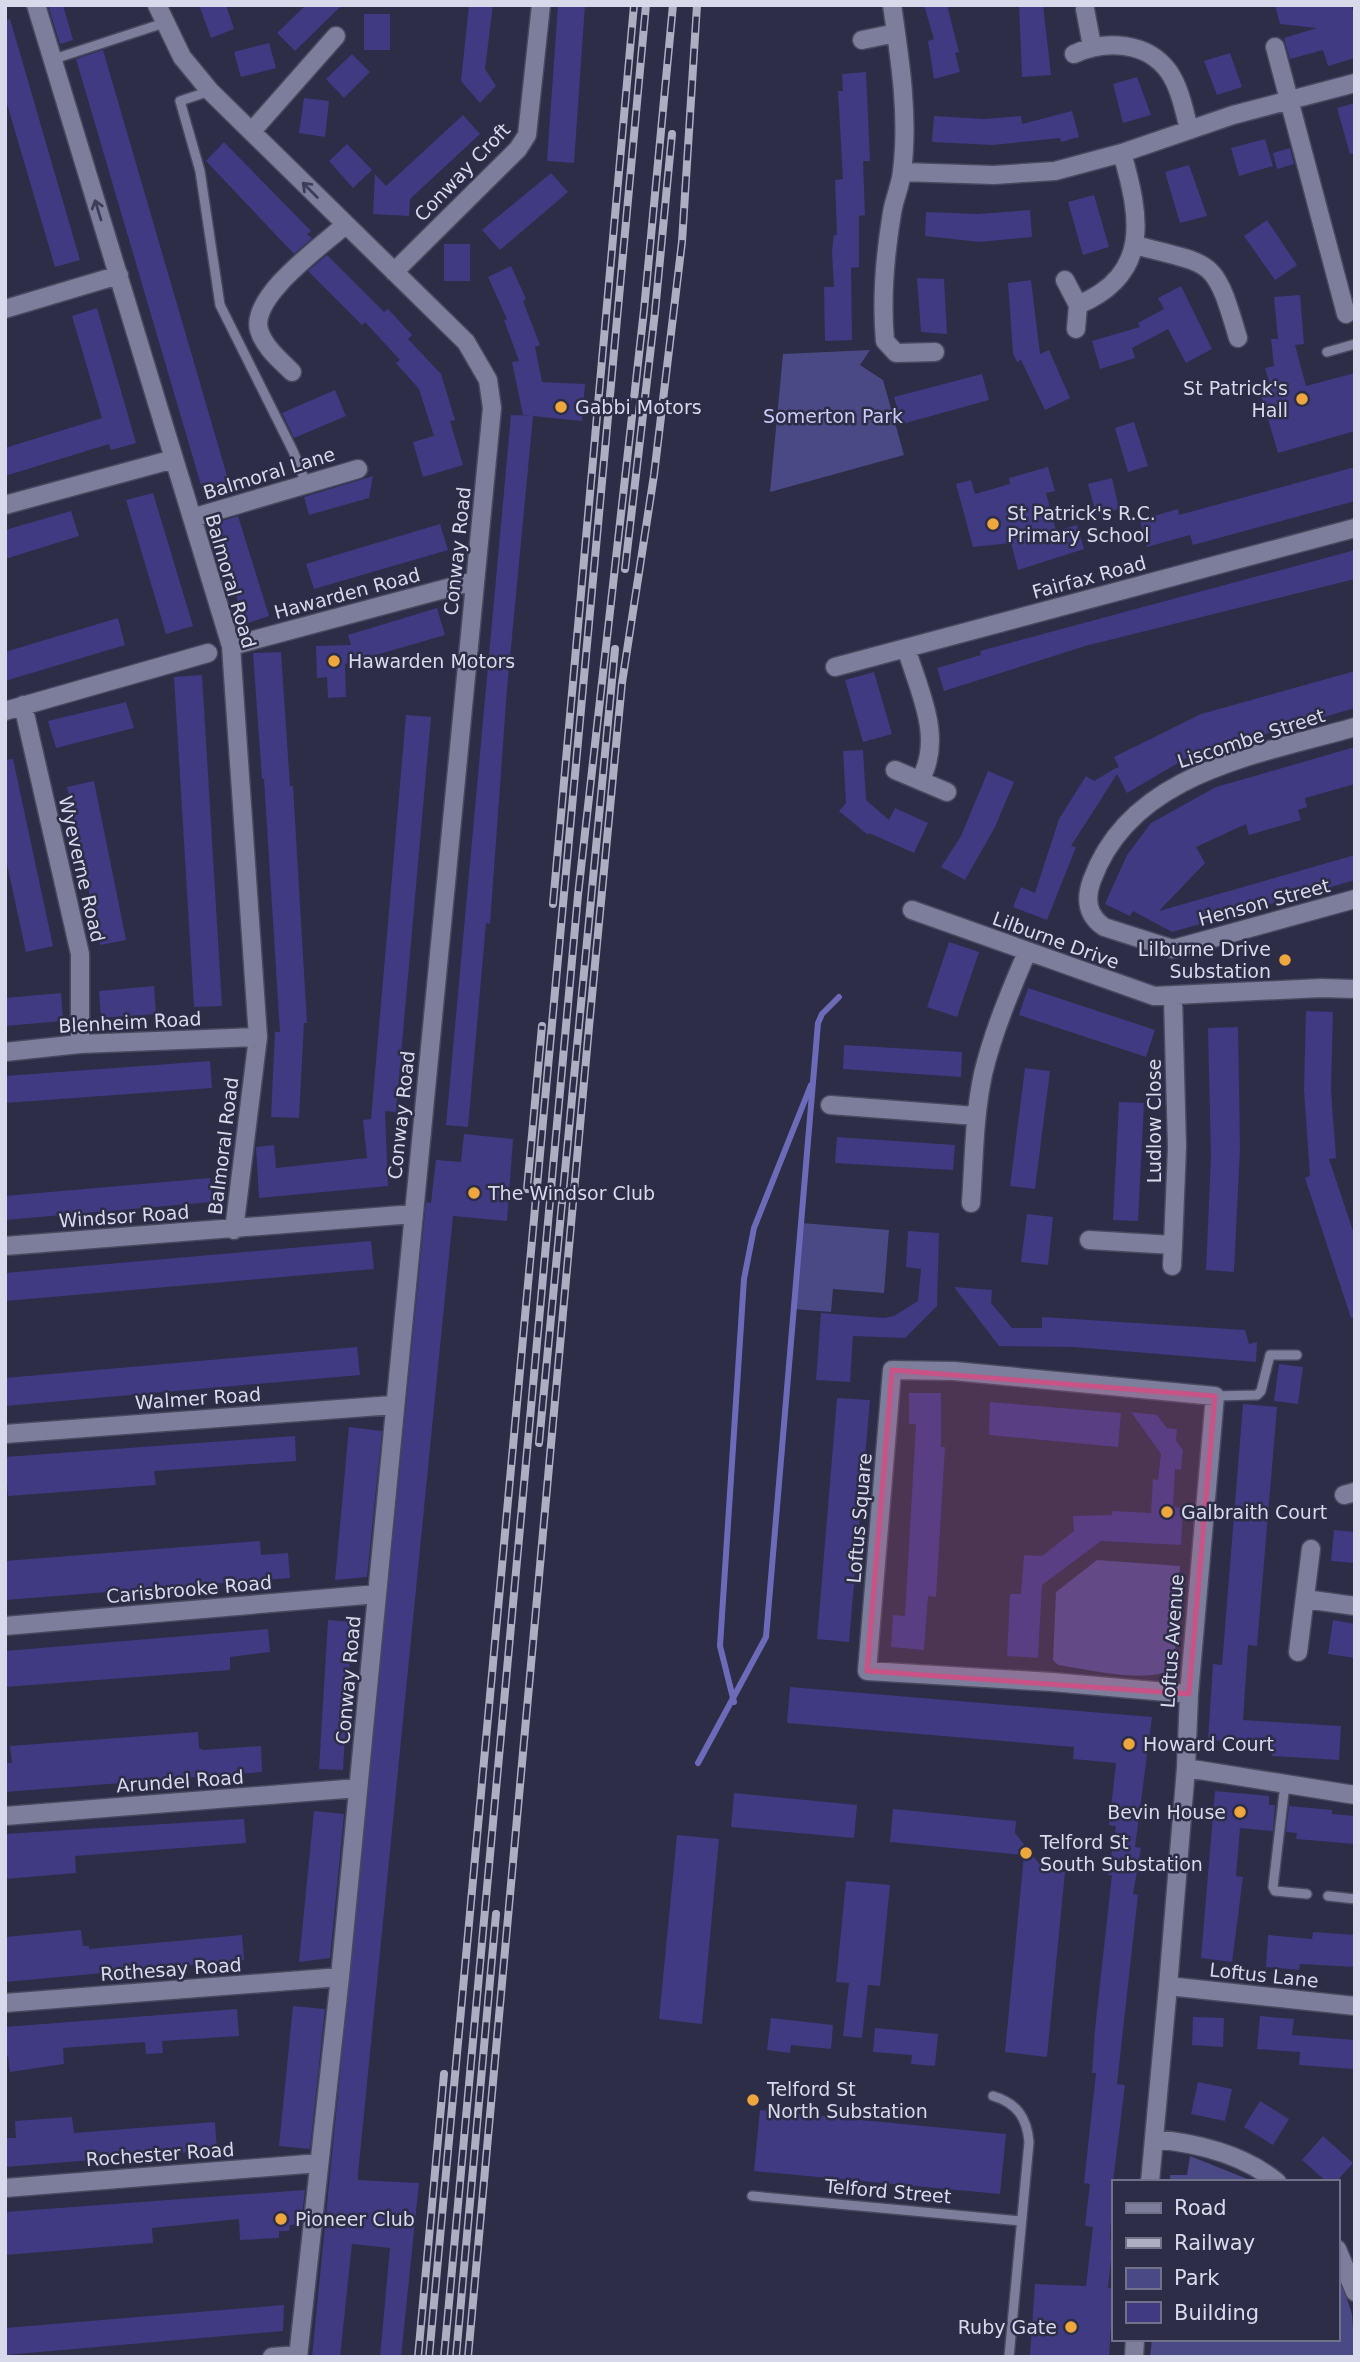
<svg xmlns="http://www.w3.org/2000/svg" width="1360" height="2362" font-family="'DejaVu Sans',sans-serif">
<rect width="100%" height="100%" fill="#2d2d47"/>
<path fill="#4a4885" d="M870,350l-10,15 23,15 21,75 -134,37 13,-138z
M801,1223l88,7 -5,63 -51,-4 -2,23 -37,-3z
M1097,1560l83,6 -6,102c-24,17 -88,1 -116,-3l-5,-5 3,-68z
M1190,2156l65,26h-85v-7h17z
M1337,2270l15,44 3,43h-205l2,-18h185z"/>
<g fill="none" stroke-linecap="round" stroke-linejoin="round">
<path stroke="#6d6bb9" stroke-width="6" d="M734,1702l-14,-56 24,-367 10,-51 57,-143
M698,1763l68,-126 52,-614 4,-9 17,-17"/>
</g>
<path fill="#3f3a82" d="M48,5h15l10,35 -13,4z
M199,5h27l8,24 -23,9z
M306,5h36l-47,46 -18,-18z
M469,5h24l-8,64 11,17 -16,17 -19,-22z
M558,5h27l-11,158 -27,-2z
M924,5h23l12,47 -4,1 5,19 -26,7 -6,-38 6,-2z
M1019,5h24l8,70 -29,2z
M1275,5h76l4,12v41l-27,8 -5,-16 -33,9 -6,-21 33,-10 -37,-4z
M364,14h26v36h-26z
M10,19l70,241 -25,7 -50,-170v-77z
M269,43l7,25 -35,9 -7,-25z
M103,50l129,443 -26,9 -130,-443z
M1230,53l12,34 -25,8 -13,-34z
M352,54l18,18 -26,26 -18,-19z
M866,72l4,89h-7l2,54 -6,1v51l-8,1 1,72 -27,1 -1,-54h10l-2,-35 2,-17h3l-2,-55 8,-1 -5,-88h5l-1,-17z
M1137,77l14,38 -28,8 -10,-39z
M304,98l25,3 -4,36 -26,-4z
M1355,103v50l-5,1 -13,-46z
M1072,111l7,26 -18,5 -1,-4 -67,7 -61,-3 2,-26 50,3 37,-3 1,8z
M463,115l17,19 -70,65 -1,17 -36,-2 2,-40 11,12z
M1265,139l8,27 -34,10 -8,-28z
M224,142l87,89 -4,3 5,4 -18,16 -88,-93z
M347,144l25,26 -19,18 -24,-27z
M1290,148l4,16 -17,5 -4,-16z
M1189,165l18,51 -27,7 -15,-51z
M551,173l17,19 -68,58 -18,-20z
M1094,195l15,52 -26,8 -15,-53z
M1030,210l2,27 -53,5 -54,-6 1,-24 52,2z
M1267,220l30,45 -22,15 -31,-44z
M444,244h26v37h-26z
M327,255l57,57 4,-3 24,26 -4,4 33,35 14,46 -5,1 13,44 -40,12 -10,-35 21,-6 -15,-47 -23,-26 4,-3 -35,-38 -3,3 -54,-54z
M511,266l15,33 -3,2 17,44 -5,2 7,35 43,2 -3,37 -59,-6 -11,-53 7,-1 -15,-41 3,-1 -19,-42z
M917,278l27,1 3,55 -26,-2z
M1031,280l9,74 9,-4 21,48 -25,12 -24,-50 -4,2 -4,-9 -5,-70z
M1181,286l31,63 -26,14 -18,-34 -36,19 3,10 -35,11 -8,-28 48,-14 -2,-4 26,-14 -6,-11z
M1300,295l4,49 -9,1 11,41 49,-13v58l-77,22 -20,-68 11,-3 -4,-14 9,-2 -3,-27h7l-4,-42z
M97,308l39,135 -25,7 -2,-6 -104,32v-28l97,-30 -30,-102z
M982,374l7,26 -87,24 -8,-27z
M335,390l11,26 -52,22 -12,-25z
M511,415l22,1 -26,273 -17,235 -4,-1 -18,204 -22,-2z
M1134,422l14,44 -20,6 -13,-44z
M1048,467l7,24 -9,2 10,38 21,-6 7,24 -66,21 -7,-27 -38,4 -17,-63 15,-4 4,14 35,-10 -1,-6z
M1355,467v34l-162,44 -3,-10 -43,12 -7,-27 38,-11 1,6z
M373,476l-4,22 -60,17 -5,-18z
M1112,478l7,31 -23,5 -8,-30z
M153,493l40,133 -27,8 -40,-134z
M71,511l8,25 -74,23v-29z
M238,516l31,100 -24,8 -32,-100z
M440,524l8,26 -134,39 -8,-25z
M1355,550v29l-270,67 -141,45 -7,-23 44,-13 -1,-4z
M437,608l8,27 -100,29 1,33 -18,1 -1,-21 -10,1 -1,-32 35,-1 -3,-10z
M118,618l7,27 -120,36v-29z
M281,652l9,134h3l14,237h-3l-5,95 -28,-1 4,-85h5l-16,-253h-2l-9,-126z
M1355,671v37l-165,48 -63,37 -10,-19 -46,72 5,1 -29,73 -34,-13 8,-20 14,6 24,-74 27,-43 8,5 20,-12 5,-2 -5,-10 87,-43z
M874,672l18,62 -29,8 -18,-62z
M202,675l20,331 -28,1 -20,-330z
M126,702l8,26 -78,20 -8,-27z
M406,715l25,2 -35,395 -11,-1 3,75 -129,12 -3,-51 18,-2 2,23 91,-10 -4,-38 8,-1z
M1355,747v37l-50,14 2,9 -9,3 3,10 -52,15 -3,-11 -50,23 9,16 -46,48 196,-56v25l-183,52 -39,-21 -3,5 -25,-12 22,-49 24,-32 65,-36z
M863,750l3,50 23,20 6,-12 33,15 -14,30 -45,-20 -1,2 -29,-24 7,-8 -3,-52z
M13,759l40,187 -27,6 -21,-97v-95z
M988,771l26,11 -19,45 -30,53 -24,-13 20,-31z
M94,781l32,159 -26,5 -33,-158z
M949,942l30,10 -22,65 -30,-10z
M154,986l2,28 -55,4 -2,-27z
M1028,988l127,42 -9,27 -127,-42z
M61,993l2,28 -58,5v-28z
M1306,1011l27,1 -2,78 5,68 -7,1 26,78v81h-4l-46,-140 5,-2 -6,-86z
M1238,1027l2,121 -6,124 -28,-2 5,-113 -3,-129z
M844,1045l118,7 -1,25 -118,-8z
M210,1061l2,27 -207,15v-27z
M1025,1068l25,3 -15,118 -25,-3z
M1119,1102l25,1 -6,118 -25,-1z
M464,1134l49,5 -6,82 -54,-5 -95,958v6l61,3 -18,174h-21l10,-109 -38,-4 -12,113h-28l114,-1155 5,1 5,-43 25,2z
M837,1137l118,8 -2,25 -118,-7z
M210,1178l2,24 -207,18v-24z
M1027,1214l26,3 -5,48 -27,-3z
M908,1231l31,2 -2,73 -32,32 -52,-2 -3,46 -34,-2 5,-67 63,5 10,-2 24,-15 3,-32 -15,-2z
M371,1241l3,28 -369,32v-28z
M954,1287l38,3 -1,13 21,25h30v-11l203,13 4,14 8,-2 -1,20 -182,-15 -75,-1z
M357,1347l3,28 -355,31v-28z
M1279,1364l24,3 -5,37 -24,-3z
M909,1393h32v54h4l-9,150 -8,-1 -4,54 -33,-3 2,-32 12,1 11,-192h-7z
M837,1398l33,2 -21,242 -32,-3z
M990,1402l131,11 -3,34 -129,-12z
M1243,1404l34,3 -20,239 -9,-1 -5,75 98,6 -2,34 -67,-4v-12l-64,-4 5,-76 9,1z
M1131,1412l26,3 10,13 10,1 -1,12 7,9 -2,20 -6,-1 -2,38 10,1 -2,37 -80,-4 -59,44 -4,73 -31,-2 3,-62h11l3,-39 18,1 32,-25 -1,-15 39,-1v-4l39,2 2,-34 5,1 3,-26z
M349,1427l33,4 -15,146 -32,3z
M295,1436l1,25 -142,10 2,14 -148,11 -3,-39z
M1334,1530l21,2v31l-24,-2z
M260,1541l1,14 27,-2 2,25 -285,22v-39z
M328,1620l24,2 -9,148 -24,-1z
M1333,1620l22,4v34l-27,-4z
M268,1629l2,23 -40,5v13l-225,17v-36z
M790,1687l362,30 -17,130 6,1 -8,46 5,1 -21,189 8,1 -12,97 -3,58 3,1 -5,47h5v7l-4,62 -79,-2 5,-71 51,2 7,-59 -8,-1 5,-42 -6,-1 12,-110h-4l3,-44 17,-154h-4l8,-49 -7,-1 7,-62 -43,-4 1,-12 -287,-24z
M198,1732l1,16 4,2 58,-4 1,26 -257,20v-29h7l-2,-17z
M1215,1791l54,5v9h6l-2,26 -33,-3 -4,48 7,1 -11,85 -31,-4z
M734,1793l123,12 -3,33 -123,-11z
M1289,1806l43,4v4l23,2v28l-59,-5 1,-6 -11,-1z
M893,1809l123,12 -1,12 29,37 21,2 -18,185 -42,-5 19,-197 -134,-13z
M314,1811l30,3 -14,144 -31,4z
M244,1819l2,24 -171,13 1,17 -71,6v-45z
M677,1835l42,4 -17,185 -43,-5z
M846,1881l44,4 -10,101 -12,-1 -6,53 -19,-2 6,-53 -13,-1z
M81,1930l2,16h6v3l153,-14 2,25 -239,22v-45z
M1313,1932l42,3v32l-55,-3 -1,6 -33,-3 2,-32 44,4z
M293,2006l32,3 -15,140 -31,-3z
M237,2009l2,27 -77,5 1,12 -17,1 -1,-12 -82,6 1,16 -54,8 -2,-16h-3v-29z
M1260,2016l34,3 -2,16 63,5 -2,29 -54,-4 1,-13 -43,-3z
M1193,2017l31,1 -1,29 -31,-2z
M771,2018l62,7 -2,24 -40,-4 -1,8 -23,-3z
M875,2028l63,6 -3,32 -24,-2 1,-9 -39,-3z
M1198,2082l34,7 -7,32 -34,-7z
M1260,2101l29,18 -16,26 -29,-18z
M760,2110l246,24 -6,60 -246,-23z
M72,2117l2,16 141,-11 2,28 -212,17v-29h11l-1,-17z
M1323,2136l30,27 -17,19h-9l-25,-22z
M305,2190l-4,34 -11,1 -1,6h-10v7l-39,2 -1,-21 -87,9 1,15 -148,12v-43z
M284,2305l-1,26 -278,24v-27z"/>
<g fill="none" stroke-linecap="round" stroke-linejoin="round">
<defs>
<path id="lane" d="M51,60l113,-37
M210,91l-30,10 20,70 20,134 73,146 13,32
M1327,352l28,-8
M1215,1396l42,-1 4,-4 9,-36h27
M1285,1784l-12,103 2,4 32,3
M1328,1896l27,3
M993,2096c24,7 34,22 36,46l-20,215
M752,2196l269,25"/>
<path id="street" d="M36,5l195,641 27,391 -24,193
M157,5l25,52 28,34 256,251 22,38 4,28 -152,1569 -42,380
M892,5c8,54 17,112 10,166 -1,14 -8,28 -10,42 -7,42 -11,85 -7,128l11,12 39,-1
M1085,9l7,37
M862,40l34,-7
M1275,47l71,267
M1074,54c31,-14 73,-13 95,18 11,16 15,38 20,57
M252,131l84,-95
M902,172l92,3 61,-4 67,-18 111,-38 122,-32
M1135,245c79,21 79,11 103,93
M394,272l124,-123 9,-14 14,-130
M1065,280l13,25
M5,309l114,-34
M1076,329l2,-24c74,-31 62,-89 44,-152
M292,372c-12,-12 -28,-25 -33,-42 -9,-34 63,-84 86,-105
M5,505l169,-46
M192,518l166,-49
M231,646l243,-65
M906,648c13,43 38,90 14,132
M835,667l520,-139
M23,705l57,249v90
M5,711l203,-58
M1355,727c-97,28 -224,45 -263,153 -7,19 -5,35 12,47l69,22 182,-50
M895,770l52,22
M912,910l242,86 167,-8 34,1
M5,1052l75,-8 178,-7
M830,1105l146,11
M971,1203c3,-43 3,-87 12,-129 10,-42 27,-82 44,-122
M1089,1240l84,5 4,-98 -4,-149
M5,1246l408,-32
M1172,1266l1,-21
M5,1434l388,-29
M1344,1495l11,-3
M1305,1599l50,7
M5,1626l372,-32
M1298,1652l13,-103
M1186,1768l169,27
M5,1816l353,-28
M1168,1986l187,20
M5,2003l335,-26
M1154,2139c42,4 89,15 123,43
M1150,2182l18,-196 18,-218 3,-74 26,-298 -261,-25 -62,-1 -25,301 185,11 137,12
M5,2188l314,-25
M1337,2249l18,43
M272,2357l26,-2
M1134,2357l1,-18"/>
</defs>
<use href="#lane" stroke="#48485e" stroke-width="12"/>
<use href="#street" stroke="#48485e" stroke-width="21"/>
<use href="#lane" stroke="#7c7e9c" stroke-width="9"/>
<use href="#street" stroke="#7c7e9c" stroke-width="18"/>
<defs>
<path id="rail" d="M625,569l30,-257 17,-178
M553,904l81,-899
M527,1189l15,-163
M539,1443l76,-794
M418,2357l26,-283
M429,2357l217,-2352
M444,2357l134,-1462 66,-585 29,-305
M456,2357l40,-443
M468,2357l121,-1330 33,-344 32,-208 28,-233 15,-237"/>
</defs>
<use href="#rail" stroke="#adaec2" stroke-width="8"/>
<use href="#rail" stroke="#2d2d47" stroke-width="5" stroke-dasharray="16" stroke-linecap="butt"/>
</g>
<defs><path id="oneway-shaft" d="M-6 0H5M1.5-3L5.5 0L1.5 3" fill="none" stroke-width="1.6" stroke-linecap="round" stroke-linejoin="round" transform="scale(1.75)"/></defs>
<g stroke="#3d3d58">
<use href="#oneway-shaft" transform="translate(310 190) rotate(-135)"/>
<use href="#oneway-shaft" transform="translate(98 210) rotate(-107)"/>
</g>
<path fill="#c95286" fill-opacity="0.2" stroke="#c95286" stroke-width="5" stroke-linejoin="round" d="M892,1370l323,26 -26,298 -322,-23z"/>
<g fill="#eea73d" stroke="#2d2d47" stroke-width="2.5">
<circle cx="1302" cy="399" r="7"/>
<circle cx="561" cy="407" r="7"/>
<circle cx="993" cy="524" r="7"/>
<circle cx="334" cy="661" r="7"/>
<circle cx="1285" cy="960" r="7"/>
<circle cx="474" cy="1193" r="7"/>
<circle cx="1167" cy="1512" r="7"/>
<circle cx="1129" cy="1744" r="7"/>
<circle cx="1240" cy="1812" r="7"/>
<circle cx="1026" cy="1853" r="7"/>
<circle cx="753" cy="2100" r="7"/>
<circle cx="281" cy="2219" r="7"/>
<circle cx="1071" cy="2327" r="7"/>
</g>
<g text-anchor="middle" stroke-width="5" stroke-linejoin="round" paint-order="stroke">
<g font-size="19" fill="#d8d9eb" stroke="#2d2d47">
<text transform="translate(462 172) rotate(-46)" y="7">Conway Croft</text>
<text transform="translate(269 473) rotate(-17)" y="7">Balmoral Lane</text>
<text transform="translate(457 551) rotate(-84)" y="7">Conway Road</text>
<text transform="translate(1089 577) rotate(-15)" y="7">Fairfax Road</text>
<text transform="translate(231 581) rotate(74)" y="7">Balmoral Road</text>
<text transform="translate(347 593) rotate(-15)" y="7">Hawarden Road</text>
<text transform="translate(1251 738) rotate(-18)" y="7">Liscombe Street</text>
<text transform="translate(82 869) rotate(77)" y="7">Wyeverne Road</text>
<text transform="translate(1264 902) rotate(-15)" y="7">Henson Street</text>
<text transform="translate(1056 940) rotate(20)" y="7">Lilburne Drive</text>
<text transform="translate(130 1022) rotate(-3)" y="7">Blenheim Road</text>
<text transform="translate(401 1115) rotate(-84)" y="7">Conway Road</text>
<text transform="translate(1154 1121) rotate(-90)" y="7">Ludlow Close</text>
<text transform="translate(223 1146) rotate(-83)" y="7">Balmoral Road</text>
<text transform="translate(124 1216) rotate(-4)" y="7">Windsor Road</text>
<text transform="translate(198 1398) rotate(-4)" y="7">Walmer Road</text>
<text transform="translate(859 1518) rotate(-85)" y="7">Loftus Square</text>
<text transform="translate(189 1589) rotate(-5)" y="7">Carisbrooke Road</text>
<text transform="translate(1172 1641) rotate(-86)" y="7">Loftus Avenue</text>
<text transform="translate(348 1680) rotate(-85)" y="7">Conway Road</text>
<text transform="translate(180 1781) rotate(-4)" y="7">Arundel Road</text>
<text transform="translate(171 1969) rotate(-4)" y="7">Rothesay Road</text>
<text transform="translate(1264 1975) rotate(6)" y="7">Loftus Lane</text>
<text transform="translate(160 2154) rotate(-4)" y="7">Rochester Road</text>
<text transform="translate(888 2191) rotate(5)" y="7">Telford Street</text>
</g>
<g font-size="19" fill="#d8d9eb" stroke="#2d2d47" text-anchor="start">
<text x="1288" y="395" text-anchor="end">St Patrick's<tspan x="1288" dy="22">Hall</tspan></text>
<text x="575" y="414">Gabbi Motors</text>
<text x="1007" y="520">St Patrick's R.C.<tspan x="1007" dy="22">Primary School</tspan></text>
<text x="348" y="668">Hawarden Motors</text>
<text x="1271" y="956" text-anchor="end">Lilburne Drive<tspan x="1271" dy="22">Substation</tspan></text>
<text x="488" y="1200">The Windsor Club</text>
<text x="1181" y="1519">Galbraith Court</text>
<text x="1143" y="1751">Howard Court</text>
<text x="1226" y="1819" text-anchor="end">Bevin House</text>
<text x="1040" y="1849">Telford St<tspan x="1040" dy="22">South Substation</tspan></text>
<text x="767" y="2096">Telford St<tspan x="767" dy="22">North Substation</tspan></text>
<text x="295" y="2226">Pioneer Club</text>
<text x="1057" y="2334" text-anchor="end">Ruby Gate</text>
</g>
<g font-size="19" fill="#caccf7" stroke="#2d2d47">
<text x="833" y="423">Somerton Park</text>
</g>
</g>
<rect width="1360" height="2362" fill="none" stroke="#d8d9eb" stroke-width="14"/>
<rect x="1112" y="2180" width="228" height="161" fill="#2d2d47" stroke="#717289" stroke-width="2"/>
<rect x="1126" y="2203" width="35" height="10" fill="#7c7e9c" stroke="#717289" stroke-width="2"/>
<text x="1174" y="2215" font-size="21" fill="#d8d9eb">Road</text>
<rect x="1126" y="2238" width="35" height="10" fill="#adaec2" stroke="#717289" stroke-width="2"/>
<text x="1174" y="2250" font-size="21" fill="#d8d9eb">Railway</text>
<rect x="1126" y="2268" width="35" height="21" fill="#4a4885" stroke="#717289" stroke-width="2"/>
<text x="1174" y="2285" font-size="21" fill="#d8d9eb">Park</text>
<rect x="1126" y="2302" width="35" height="21" fill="#3f3a82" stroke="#717289" stroke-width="2"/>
<text x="1174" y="2320" font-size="21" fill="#d8d9eb">Building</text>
</svg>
